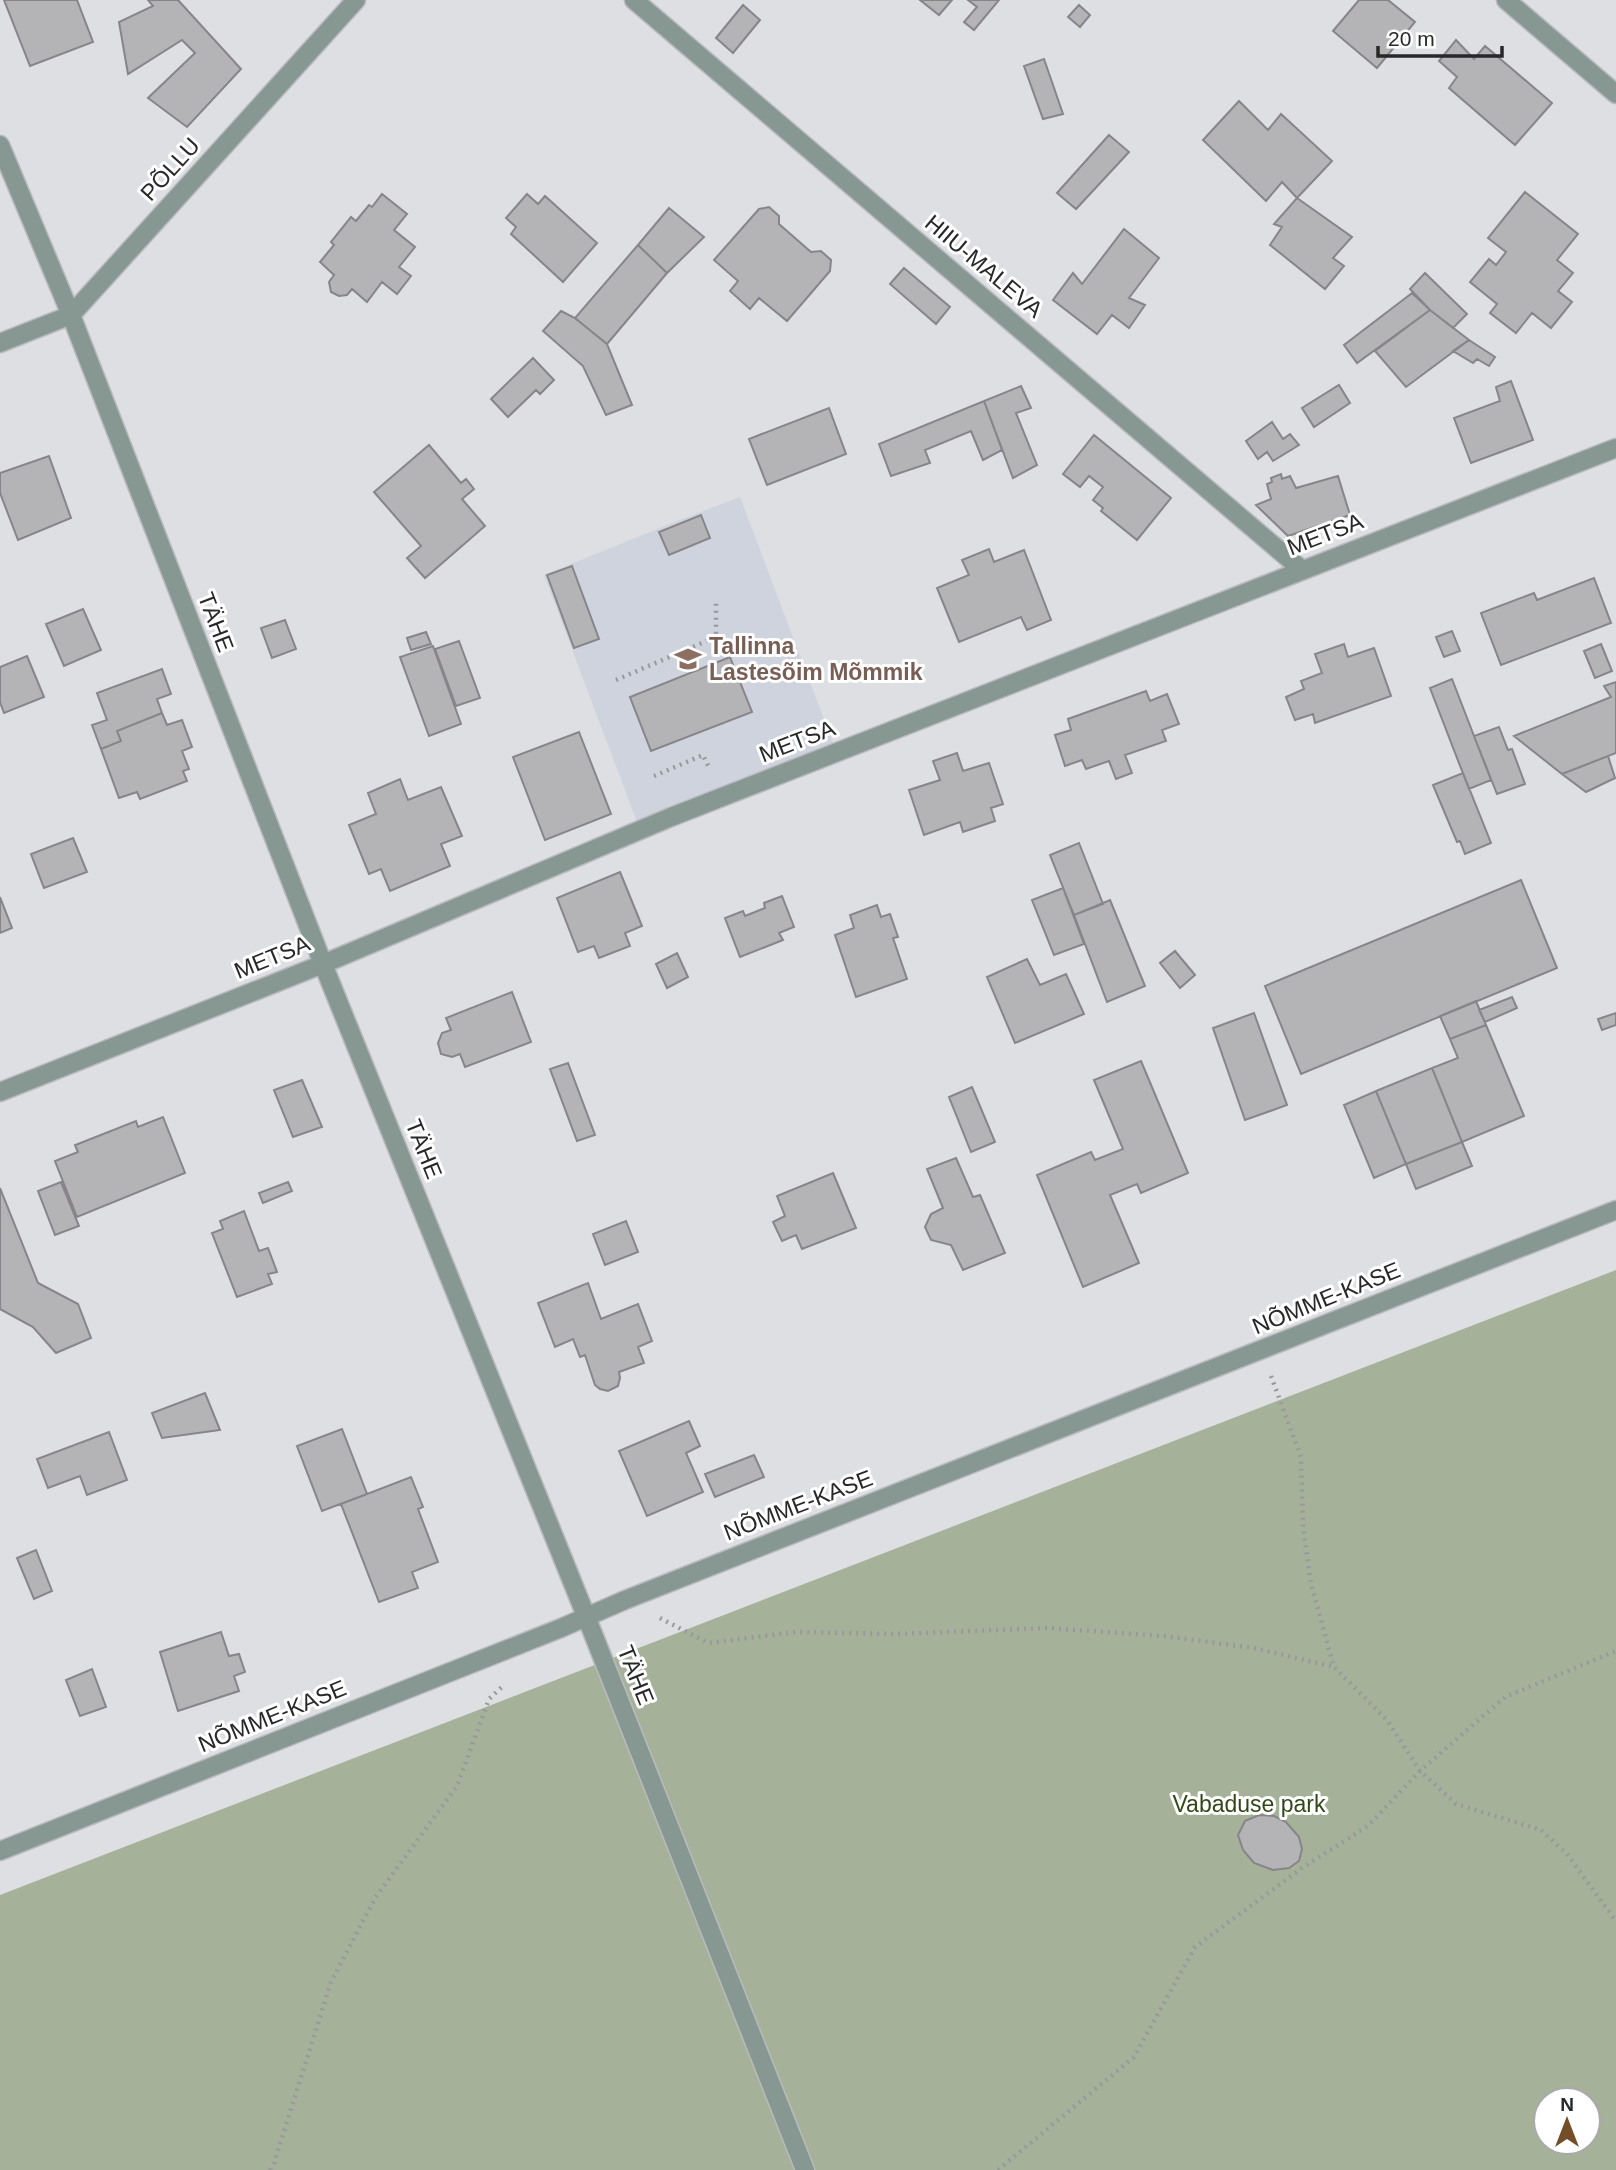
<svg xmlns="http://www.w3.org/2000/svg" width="1616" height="2170" font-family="Arial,sans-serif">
<rect width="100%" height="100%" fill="#dddfe3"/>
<path fill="#ced3dd" d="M740,497l93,246 -196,79 -93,-247 128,-52z"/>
<path fill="#a5b299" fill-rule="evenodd" d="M1616,1270v900h-1616v-275zM1546,2100h42v42h-42z"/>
<path fill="#b4b3b6" stroke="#878589" stroke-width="2" d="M4,0h73l16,42 -63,24z
M148,0h30l63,69 -54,58 -39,-29 47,-45 -13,-13 -54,34 -9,-52 34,-16z
M920,0h32l-13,15z
M968,0h31l-25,30 -10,-8 13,-15z
M1359,0h29l27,22 -38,46 -44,-37z
M743,5l17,15 -27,33 -17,-15z
M1079,5l11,10 -10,12 -12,-10z
M1456,40l18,19 11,-13 67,57 -37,42 -66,-57 8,-11 -18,-16z
M1044,59l19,55 -20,5 -19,-53z
M1239,101l29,29 13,-16 51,47 -35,37 -15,-16 -16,19 -63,-61z
M1109,135l20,17 -53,57 -19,-16z
M1525,192l53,42 -21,26 16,13 -15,18 14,11 -21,26 -19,-15 -16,20 -26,-20 7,-9 -27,-22 19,-23 7,6 10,-13 -18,-14z
M382,194l25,20 -13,16 21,17 -16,20 12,9 -14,18 -15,-12 -15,20 -15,-13 -5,6 -8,1 -8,-4 -2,-10 5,-7 -14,-13 14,-17 -3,-3 20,-25 5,4 13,-16 3,2z
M527,194l11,10 7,-8 52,47 -34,39 -52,-48 5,-7 -10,-9z
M1297,198l55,39 -19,21 11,8 -19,23 -55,-44 12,-18 -8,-3z
M769,207l10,9v8l32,28 10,-1 10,9 -1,11 -43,50 -28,-23 -9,11 -20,-18 8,-10 -24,-21 45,-51z
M669,208l35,29 -37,36 -29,-28z
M1124,229l35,29 -30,40 16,7 -16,23 -17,-13 -15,19 -44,-34 20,-27 9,11z
M638,245l29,28 -60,71 -32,-26z
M904,268l46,39 -14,17 -46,-40z
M1425,273l42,41 -14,14 -23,-18 -20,-21z
M1412,293l18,17 -73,53 -13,-18z
M1430,310l39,30 -63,47 -31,-36z
M561,311l14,7 32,26 25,61 -26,10 -23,-49 -40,-35z
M1469,340l26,17 -6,9 -12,-7 -4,4 -20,-12z
M533,358l21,22 -14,14 -4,-4 -28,27 -17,-18z
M1511,381l22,59 -62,23 -17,-45 46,-17 -4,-14z
M1339,385l11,18 -36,24 -12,-19z
M1021,386l10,22 -15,5 21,52 -24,13 -29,-77z
M984,401l18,49 -19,10 -12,-29 -46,19 5,13 -39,13 -12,-32z
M829,408l17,46 -79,31 -18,-46z
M1272,422l11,17 7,-5 9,11 -26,16 -6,-9 -9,7 -12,-18z
M1094,435l77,63 -34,42 -36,-29 2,-3 -10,-8 10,-13 -14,-11 -9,11 -17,-13z
M429,445l32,38 5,-4 8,10 -12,10 23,27 -60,52 -18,-20 14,-12 -47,-54z
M49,456l22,62 -53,22 -18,-47v-20z
M1281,474l1,5 8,-3 6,12 42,-12 12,39 -62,21 -32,-31 15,-6 -4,-15 5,-2 -1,-4z
M701,515l9,23 -41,17 -10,-23z
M989,549l5,13 30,-12 27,70 -24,10 -6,-13 -62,25 -22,-54 32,-13 -7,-15z
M572,566l27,73 -25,9 -27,-73z
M1594,578l17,45 -110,42 -20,-52 53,-20 3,7z
M83,609l18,41 -37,16 -18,-42z
M285,620l11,29 -24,9 -11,-30z
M1452,631l8,20 -16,6 -8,-20z
M426,632l5,12 -20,6 -4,-12z
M459,641l21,57 -24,8 -21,-57z
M1344,644l4,13 26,-9 17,48 -76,27 -2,-9 -18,6 -9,-23 18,-8 -3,-8 21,-8 -7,-19z
M1601,644l11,27 -17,7 -11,-27z
M433,646l28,78 -32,12 -29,-79z
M27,656l17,41 -40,16 -4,-11v-35z
M730,657l22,55 -101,39 -21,-54z
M162,669l9,25 -14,5 5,14 -45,18 4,10 -20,8 -9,-24 15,-5 -10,-27z
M1452,679l39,101 -22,9 -39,-101z
M1616,682v71l-54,21 -48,-38 97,-39 -7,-11z
M1146,691l4,10 17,-7 12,30 -17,6 4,11 -41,14 7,18 -16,6 -7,-18 -23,8 -4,-9 -17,6 -10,-31 16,-5 -3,-11z
M162,713l5,12 15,-5 10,27 -10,4 7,18 -6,2 4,10 -47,18 -3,-7 -18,6 -18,-49 20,-8 -4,-10z
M1499,727l9,23 4,-1 13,35 -28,10 -23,-58z
M579,732l32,82 -66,26 -32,-83z
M957,753l6,18 26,-8 14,41 -12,4 4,13 -32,11 -3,-10 -36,13 -15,-45 31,-10 -7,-19z
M1608,756l7,22 -29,14 -24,-18z
M1463,773l28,70 -26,11 -5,-13 -3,1 -24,-57z
M400,779l8,21 33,-13 21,49 -21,8 9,22 -60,25 -9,-22 -12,5 -20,-49 27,-11 -8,-21z
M73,838l14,34 -43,16 -13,-34z
M1079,843l24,61 -29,11 -24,-60z
M620,872l22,54 -17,7 5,13 -31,12 -5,-12 -16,6 -21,-54z
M1521,880l36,88 -256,106 -36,-88z
M1063,888l21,56 -30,11 -22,-55z
M782,896l12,31 -15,6 4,7 -43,17 -15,-39 18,-7 2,5 20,-8 -1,-5z
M0,897l12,31 -12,5z
M1110,900l35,86 -38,16 -33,-87z
M877,905l4,12 9,-3 8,23 -5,1 14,41 -51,18 -21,-62 19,-7 -4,-13z
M1175,951l20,24 -15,13 -20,-25z
M677,953l11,24 -21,11 -11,-24z
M1027,959l13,26 26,-11 18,40 -69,29 -28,-66z
M512,992l19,50 -66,25 -5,-13 -8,3 -11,-3 -3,-11 4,-10 9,-3 -5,-12z
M1512,997l5,11 -32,14 -6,-12z
M1476,1001l10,24 -36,14 -10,-23z
M1254,1013l33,92 -42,15 -32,-92z
M1616,1013v12l-14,5 -4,-11z
M1486,1025l38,91 -62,26 -30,-74 26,-10 -8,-19z
M1141,1061l47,112 -47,20 -4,-9 -27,11 29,68 -56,24 -46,-112 54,-23 4,8 28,-11 -29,-69z
M568,1063l27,72 -18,6 -27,-72z
M1432,1068l30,74 -56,22 -30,-73z
M302,1080l20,47 -29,10 -19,-47z
M972,1087l23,55 -24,10 -22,-55z
M1376,1091l30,73 -32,14 -30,-73z
M163,1117l22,56 -108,44 -22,-56 23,-9 -3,-7 3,-1 58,-23 2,6z
M1462,1142l10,24 -56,23 -10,-25z
M956,1158l17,39 7,-2 25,58 -42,17 -12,-25 -20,-5 -6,-13 6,-13 12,-6 -16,-39z
M833,1173l23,55 -54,21 -6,-14 -14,6 -9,-19 12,-6 -8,-20z
M61,1182l18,44 -24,9 -17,-44z
M288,1182l4,9 -29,12 -4,-10z
M0,1188l38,95 40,21 13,34 -35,15 -23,-26 -33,-18z
M244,1211l15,40 9,-3 9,24 -9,2 4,10 -35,13 -25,-64 11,-4 -3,-8z
M626,1221l12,31 -33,13 -12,-31z
M588,1283l13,36 37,-15 14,37 -14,6 6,16 -25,9 1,6 -2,8 -10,5 -8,-2 -5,-4 -10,-30 -5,2 -7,-18 -18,8 -17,-44z
M205,1393l15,37 -58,8 -10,-25z
M689,1421l11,25 -14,7 17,39 -56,24 -28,-65z
M342,1429l25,65 -45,17 -25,-65z
M109,1432l18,48 -40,15 -7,-19 -32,12 -11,-29z
M754,1455l10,22 -49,20 -10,-23z
M411,1477l12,30 -5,2 20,53 -26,10 6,16 -39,14 -38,-98z
M36,1550l16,41 -18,8 -17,-41z
M221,1632l8,24 10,-2 6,18 -11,4 5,15 -61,20 -18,-59z
M92,1669l14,38 -26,9 -14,-36z
M1259,1815l15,1 12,6 13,15 3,12 -3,12 -10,7 -16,2 -19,-7 -11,-13 -5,-15 7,-14z"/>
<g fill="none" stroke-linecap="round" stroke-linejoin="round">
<defs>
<path id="street" d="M634,0l667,569
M1506,0l110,94
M0,145l71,170 252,649 263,652 219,554
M0,343l71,-28 285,-315
M0,1092l323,-128 348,-147 945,-369
M0,1851l561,-223 64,-28 991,-390"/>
</defs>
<use href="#street" stroke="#b9babe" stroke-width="21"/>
<path stroke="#98999c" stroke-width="4.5" stroke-dasharray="2 5" stroke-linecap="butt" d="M616,680l100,-43v-37
M654,776l49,-21 7,15
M1271,1376l30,81 2,70 8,57 23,83 53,53 33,51 36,33 85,26 26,24 49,67
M660,1618l48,25 88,-11 100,2 152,-6 115,8 91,12 80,19
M270,2170l4,-7 57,-181 44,-84 82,-112 32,-87 15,-14
M998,2170l136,-113 61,-110 107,-79 66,-42 52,-55 85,-74 111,-46"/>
<use href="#street" stroke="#879893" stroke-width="18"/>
</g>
<defs>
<symbol id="school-bare" viewBox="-9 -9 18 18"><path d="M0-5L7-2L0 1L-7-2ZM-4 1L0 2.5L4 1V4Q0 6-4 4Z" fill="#8d6e63" stroke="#fff" stroke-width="2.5" paint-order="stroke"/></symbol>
</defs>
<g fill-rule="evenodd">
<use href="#school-bare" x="669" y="640" width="38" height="38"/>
</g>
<g text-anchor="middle" stroke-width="6" stroke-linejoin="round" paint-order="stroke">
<g font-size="23" fill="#272829" stroke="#fff">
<text transform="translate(170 169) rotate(-48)" y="8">PÕLLU</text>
<text transform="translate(984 266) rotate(40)" y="8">HIIU-MALEVA</text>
<text transform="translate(1325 534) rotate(-21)" y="8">METSA</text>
<text transform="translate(216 622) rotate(69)" y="8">TÄHE</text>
<text transform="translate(797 741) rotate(-21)" y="8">METSA</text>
<text transform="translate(272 957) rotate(-22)" y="8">METSA</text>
<text transform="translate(424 1149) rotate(68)" y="8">TÄHE</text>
<text transform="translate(1326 1298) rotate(-22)" y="8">NÕMME-KASE</text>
<text transform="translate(798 1505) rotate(-21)" y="8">NÕMME-KASE</text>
<text transform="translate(636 1675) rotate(68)" y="8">TÄHE</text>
<text transform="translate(272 1716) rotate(-22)" y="8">NÕMME-KASE</text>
</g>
<g font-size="23" font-weight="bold" fill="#785e54" stroke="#fff" text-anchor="start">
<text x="709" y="654">Tallinna<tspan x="709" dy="26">Lastesõim Mõmmik</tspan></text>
</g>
<g font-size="23" fill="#324819" stroke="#fff">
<text x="1249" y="1812">Vabaduse park</text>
</g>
</g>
<g transform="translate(1567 2121)"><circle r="33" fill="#ffffff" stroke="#a9a9a9" stroke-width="2"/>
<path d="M0-5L12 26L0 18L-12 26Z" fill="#734e29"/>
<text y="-10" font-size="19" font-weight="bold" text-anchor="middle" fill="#272829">N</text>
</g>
<path d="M1378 46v10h124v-10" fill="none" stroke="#272829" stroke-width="3.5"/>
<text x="1388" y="46" font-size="21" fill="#272829" stroke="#ffffff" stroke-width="5" paint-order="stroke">20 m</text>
</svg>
